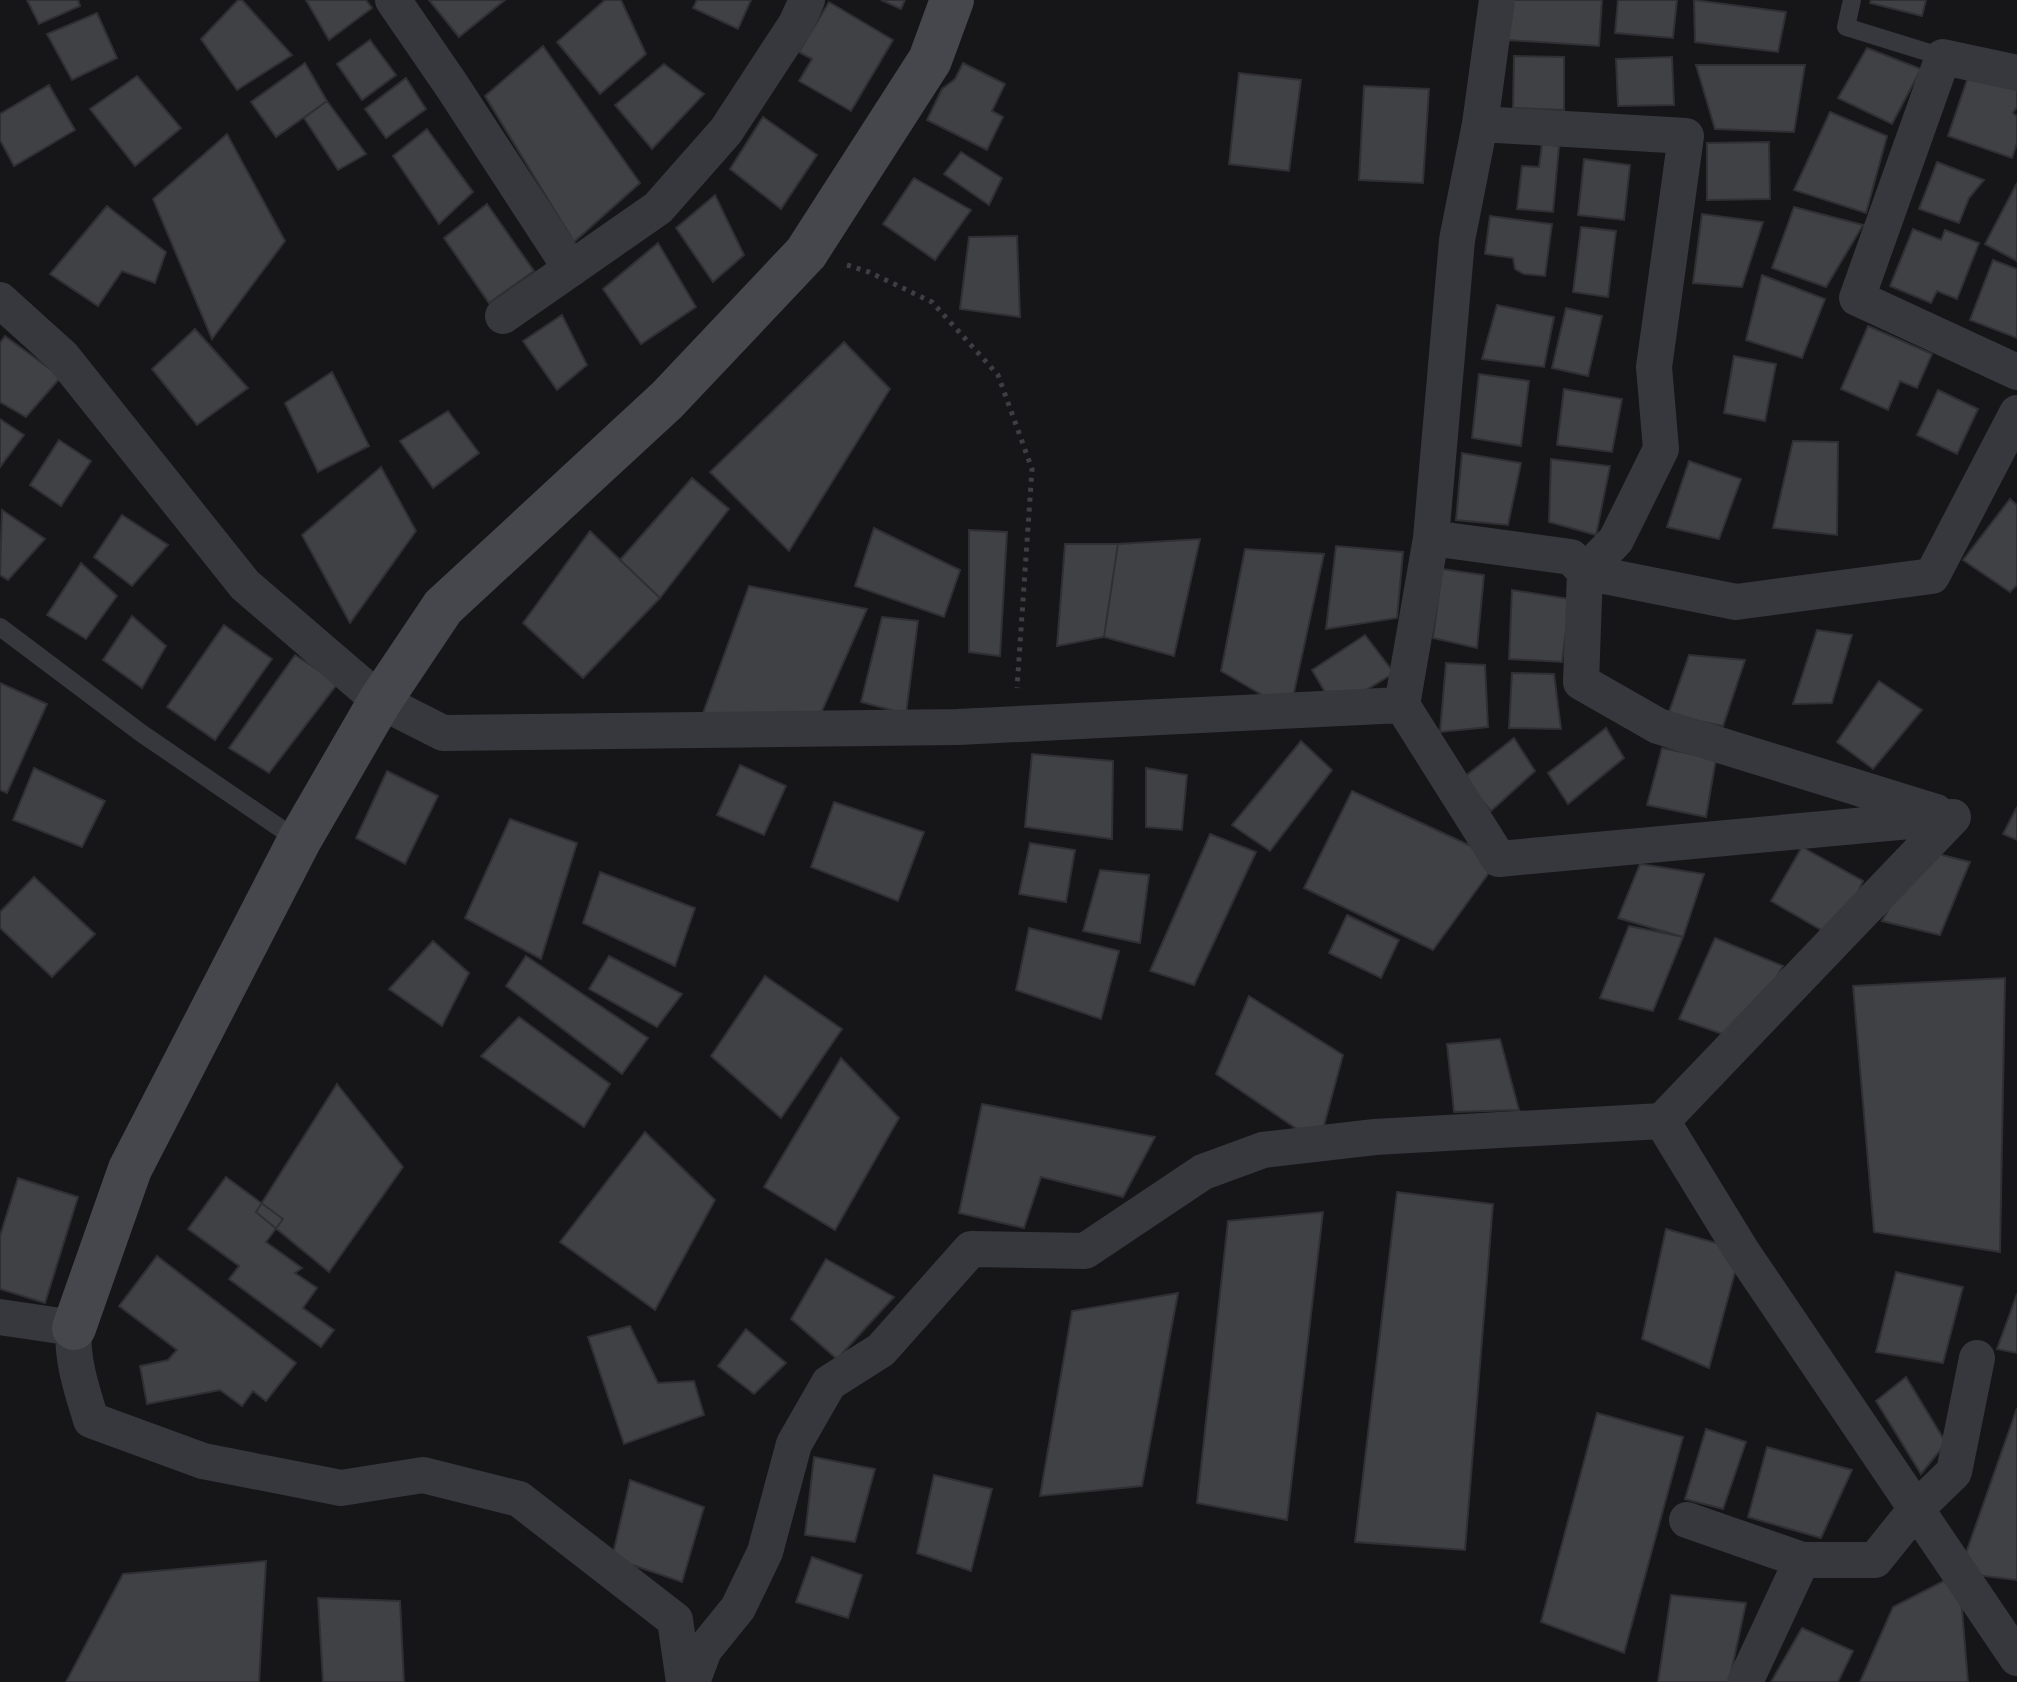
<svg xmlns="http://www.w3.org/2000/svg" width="2017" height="1682" font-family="'Sofia Sans Condensed',sans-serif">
<rect width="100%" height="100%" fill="#161618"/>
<path fill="#404145" stroke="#303034" stroke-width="2" d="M27,0h51l2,6 -41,18z
M238,0h4l50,55 -55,35 -36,-51z
M306,0h60l6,8 -43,32z
M429,0h76l-46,37z
M605,0h16l25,54 -46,40 -43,-52z
M697,0h54l-13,29 -45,-21z
M881,0h24l-4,9z
M1510,0h92l-3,46 -92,-6z
M1618,0h59l-4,38 -58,-5z
M1694,0l92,12 -8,40 -83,-10z
M1871,0h55l-4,16 -52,-13z
M829,2l64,38 -42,71 -52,-30 13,-22 -13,-7z
M97,13l20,45 -45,22 -25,-46z
M370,40l26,35 -34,25 -25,-36z
M543,46l97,137 -66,59 -89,-146z
M1867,48l54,21 -29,55 -54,-26z
M1514,56l50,1v53l-51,-2z
M1672,57l2,48 -56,1 -2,-47z
M305,63l22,38 -51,36 -25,-35z
M963,63l42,21 -13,27 11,6 -16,33 -60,-30 15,-31 13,-10z
M664,64l40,30 -52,55 -37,-44z
M1696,65h109l-11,67 -79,-3z
M1239,73l62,7 -12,91 -60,-7z
M1969,74l48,16v17l-4,6 4,3v27l-5,15 -64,-22z
M137,76l44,52 -46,38 -45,-57z
M406,78l20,31 -40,29 -21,-29z
M49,85l26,45 -61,36 -14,-26v-26z
M1364,86l65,3 -6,94 -64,-3z
M327,101l39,53 -28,16 -34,-52z
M1830,112l57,24 -21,77 -72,-23z
M763,117l54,38 -36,54 -51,-40z
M427,129l46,63 -34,32 -46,-68z
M227,134l58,107 -73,98 -59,-140z
M1769,142l1,57 -63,1v-57z
M1542,144l17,2 -6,66 -36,-3 5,-43 17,1z
M961,152l41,26 -13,27 -45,-31z
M1584,159l46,6 -6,55 -46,-5z
M1937,162l47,18 -15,18 -10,25 -40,-14z
M914,178l57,32 -36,50 -52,-36z
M2017,183v78l-32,-17z
M715,195l29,60 -31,27 -37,-54z
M487,204l47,67 -45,32 -45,-65z
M107,206l59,46 -11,31 -33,-12 -24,35 -48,-32z
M1794,207l69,18 -37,62 -54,-19z
M1702,214l61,8 -21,65 -49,-4z
M1490,216l62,8 -7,52 -21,-2 -9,-5 -2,-11 -28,-4z
M1581,227l35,4 -8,66 -35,-5z
M1913,229l28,11 4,-10 34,13 -22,56 -20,-8 -6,12 -41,-17z
M1017,236l3,81 -60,-8 9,-72z
M658,243l38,64 -55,37 -38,-55z
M1993,260l24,9v69l-47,-18z
M1762,275l63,24 -23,59 -56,-18z
M1497,305l57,12 -10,50 -62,-8z
M1566,308l36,8 -14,60 -36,-8z
M562,315l25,50 -30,25 -34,-49z
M1868,326l64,28 -15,34 -17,-7 -12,29 -47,-21z
M195,329l53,59 -51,37 -45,-56z
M5,336l56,41 -35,40 -26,-15v-59z
M844,342l46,47 -101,162 -79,-79z
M1734,356l42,8 -11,57 -41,-8z
M332,372l37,74 -51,26 -33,-69z
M1479,374l50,7 -8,65 -49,-8z
M1564,389l58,10 -10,53 -55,-7z
M1938,390l40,19 -21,45 -40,-19z
M448,411l31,42 -46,35 -33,-47z
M0,419l24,16 -24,32z
M59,440l32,21 -30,45 -31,-21z
M1793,441l45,1 -1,93 -64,-7z
M1462,453l59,10 -13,62 -52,-5z
M1551,459l59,7 -14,69 -47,-13z
M1689,461l52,18 -22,60 -52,-12z
M381,467l35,64 -66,92 -48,-88z
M692,478l37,31 -69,89 -40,-38z
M2010,499l7,6v80l-7,7 -47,-32z
M2,510l43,29 -37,41 -8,-5z
M122,515l46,30 -36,41 -38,-29z
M874,528l86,42 -16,47 -89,-31z
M969,530l38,2 -7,124 -31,-4z
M590,531l70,67 -77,80 -60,-55z
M1200,539l-26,117 -70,-19 14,-93z
M1065,544h53l-14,93 -47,9z
M1336,546l67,6 -6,66 -71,11z
M1245,549l79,5 -34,157 -69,-40z
M81,563l36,33 -31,43 -39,-24z
M1442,569l42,6 -7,73 -44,-10z
M749,586l118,23 -53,120 -117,1z
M1512,590l58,9 -8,63 -53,-3z
M132,616l34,30 -24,42 -39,-28z
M882,617l36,4 -12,93 -45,-12z
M224,625l48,34 -57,81 -48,-33z
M1817,630l35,5 -20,68 -39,1z
M1365,635l29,38 -59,36 -23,-39z
M295,655l43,28 -69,90 -40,-25z
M1689,655l56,5 -22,66 -55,-11z
M1446,663l39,2 3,62 -48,5z
M1512,673l42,1 7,55 -52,-1z
M1879,681l43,29 -49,59 -36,-27z
M0,683l47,21 -40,89 -7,-3z
M1606,728l18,30 -56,46 -20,-31z
M1514,738l21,33 -44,40 -28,-33z
M1301,741l31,29 -62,81 -38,-26z
M1662,748l54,11 -10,58 -59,-12z
M1032,754l81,7 -1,78 -87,-12z
M740,765l46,21 -22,49 -47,-20z
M34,768l71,33 -23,46 -69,-27z
M1146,768l41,7 -5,55 -36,-3z
M387,771l51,25 -33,68 -49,-26z
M1352,791l147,68 -66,91 -129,-62z
M834,802l90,30 -26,69 -87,-34z
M2017,807v33l-14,-6z
M510,819l67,24 -36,116 -76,-41z
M1210,834l46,18 -62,133 -44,-14z
M1030,843l45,7 -9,52 -47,-8z
M1802,847l61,34 -26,58 -66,-38z
M1922,850l48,12 -30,73 -58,-14z
M1640,864l64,10 -21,63 -65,-19z
M1100,870l49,5 -9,68 -57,-12z
M600,872l95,36 -20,58 -92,-43z
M34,877l61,57 -43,43 -52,-49v-16z
M1347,915l52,25 -18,38 -52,-25z
M1629,926l54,11 -30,74 -53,-13z
M1029,928l90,23 -18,68 -85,-29z
M1715,938l68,28 -43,74 -61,-21z
M433,941l36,32 -27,53 -53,-37z
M526,956l122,82 -26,36 -116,-88z
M609,956l73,38 -25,33 -68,-38z
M765,976l77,53 -61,89 -70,-62z
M2005,978l-5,274 -126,-20 -21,-246z
M1249,996l94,59 -24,89 -103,-70z
M519,1017l91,67 -26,43 -103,-71z
M1500,1039l19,71 -65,2 -7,-68z
M841,1058l58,60 -64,112 -71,-43z
M337,1084l66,83 -74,105 -73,-60z
M982,1104l173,33 -32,60 -82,-20 -17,51 -65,-15z
M645,1132l70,68 -60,110 -95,-68z
M226,1177l57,42 -17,23 36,26 -7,5 22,15 -14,20 31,22 -13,17 -92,-68 10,-13 -51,-37z
M18,1178l60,19 -33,106 -45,-14v-53z
M1397,1192l96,12 -28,346 -110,-8z
M1323,1212l-36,308 -90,-17 31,-282z
M1666,1229l75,21 -32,118 -67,-29z
M157,1256l139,107 -30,38 -13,-10 -11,15 -22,-16 -73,14 -7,-38 28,-6 9,-10 -58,-44z
M826,1259l68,38 -57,62 -46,-40z
M1896,1272l67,15 -20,76 -67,-11z
M1178,1293l-36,193 -102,10 32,-185z
M2017,1294v59l-20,-4z
M630,1326l28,57 36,-2 10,34 -80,29 -36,-107z
M746,1329l40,34 -32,31 -36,-28z
M1906,1377l40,66 -25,31 -45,-73z
M2017,1408v172l-58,-7z
M1597,1413l86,24 -59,216 -83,-31z
M1706,1429l40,13 -23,67 -38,-10z
M1767,1447l85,23 -31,68 -73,-21z
M814,1457l61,12 -20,73 -50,-7z
M934,1475l58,14 -21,82 -54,-18z
M630,1480l74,27 -22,75 -70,-24z
M812,1557l50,18 -14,43 -52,-16z
M266,1561l-7,121h-193l57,-108z
M1959,1573l9,109h-108l33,-75z
M1671,1595l75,8 -17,79h-71z
M318,1598l82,3 4,81h-81z
M1802,1628l51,23 -15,31h-67z"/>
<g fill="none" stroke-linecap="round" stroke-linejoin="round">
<path stroke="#3d3f44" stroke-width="5" stroke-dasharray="4 6" stroke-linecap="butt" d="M847,265l22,7 63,30 66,73 34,94 -15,219"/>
<path stroke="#37383d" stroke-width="18" d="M1852,0l-6,27 97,30
M0,627l141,106 158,108"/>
<path stroke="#37383d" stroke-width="36" d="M393,0l59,86 119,183
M1497,0l-17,124 -23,116 -26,298 -29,167 97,154 454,-42
M2017,73l-74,-16 -86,241 160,74
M0,300l62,56 183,229 135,116 63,32 515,-6 444,-22
M503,316l155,-108 68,-77 70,-107 11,-24
M1431,538l140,19 14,15 31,-32 45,-91 -7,-82 32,-231 -206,-12
M1936,812l-278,-86 -77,-44 4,-110 151,30 196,-26 85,-163
M1662,1121l79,129 276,408
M0,1317l74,11c-3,31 8,62 17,92l112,41 138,27 82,-13 96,24 156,121 9,62
M1687,1520l115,40h73l41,-51 38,-37 23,-114
M692,1682l12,-32 34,-42 27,-56 29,-108 35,-61 52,-33 90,-101 114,2 118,-79 60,-22 112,-13 287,-16 291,-304
M1745,1682l57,-122"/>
<path stroke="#45474d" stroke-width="44" d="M74,1328l56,-159 169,-328 81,-140 63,-94 224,-207 139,-147 124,-193 22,-60"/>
</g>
</svg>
